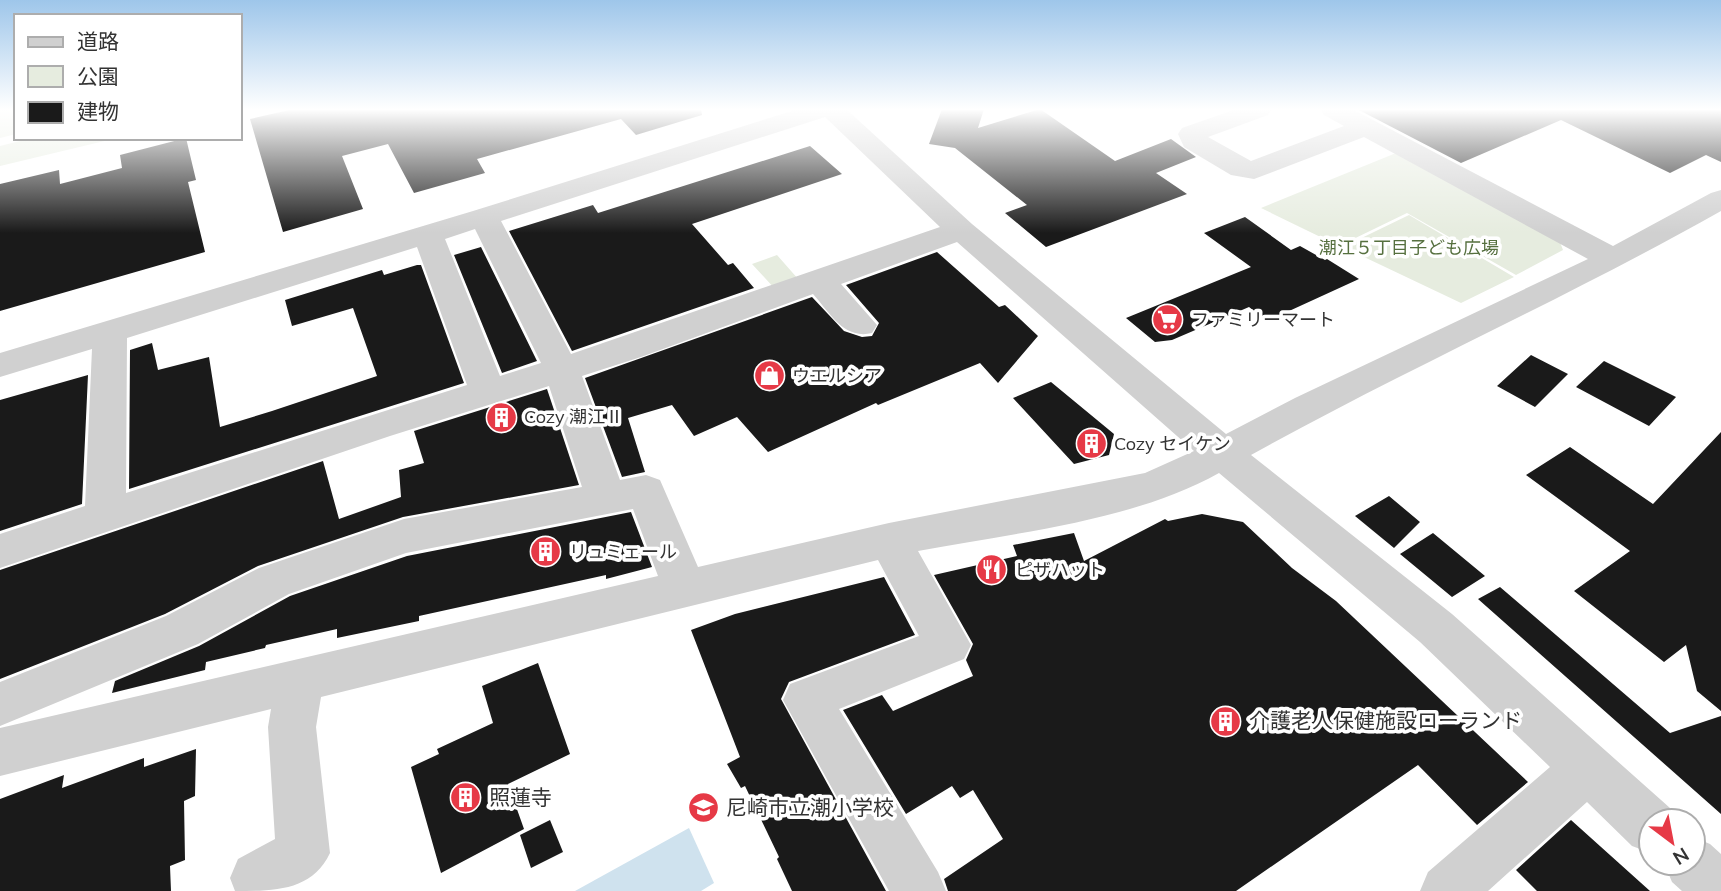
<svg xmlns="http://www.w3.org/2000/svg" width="1721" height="891" font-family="Mulish,'Noto Sans JP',sans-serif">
<rect width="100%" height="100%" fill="#fff"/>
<path fill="#e6ecdf" d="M0,109h16v25l-16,4z
M32,138h85l-117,28v-20z
M1401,151l157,86 5,13 -47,25 -109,-62 -68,33 -78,-38z
M1409,215l105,62 -53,26 -118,-56z
M777,255l22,25 -24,9 -23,-25z"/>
<path fill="#cfe2ee" d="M689,828l25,55 -13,8h-126z"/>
<path fill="#1a1a1a" d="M294,109h407l1,6 -66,20 -15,-16 -144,40 8,14 -71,20 -26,-49 -46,12 21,53 -80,23 -33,-113z
M942,109h42l-6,19 62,-19 75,52 56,-22 25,18 -40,16 31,21 -141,53 -41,-34 22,-8 -72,-57 -26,-4z
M1357,109h364v53l-15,-7 -36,18 -109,-53 -100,43z
M186,138l10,42 -8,2 17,70 -205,59v-127l59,-14 1,14 62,-16 -2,-13z
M810,146l32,28 -150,50 36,41 5,-2 21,25 -182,63 -63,-120 84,-26 5,8z
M1245,217l46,33 9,-4 25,14 2,-1 32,20 -92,42 -18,-14 -77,33 -17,2 -29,-24 125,-51 -47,-34z
M481,247l56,114 -35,12 -48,-118z
M937,252l62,55 6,-2 33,31 -40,47 -18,-20 -102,42 -2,-2 -108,49 -31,-35 -43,19 -22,-31 -44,13 17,54 -23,5 -37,-99 227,-81 32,34 18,6 10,-1 7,-13 -33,-38z
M417,265h4l43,118 -335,106 1,-139 22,-7 6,27 51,-13 11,70 52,-16 105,-35 -24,-68 -61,18 -7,-26 97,-30 2,5z
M1531,355l37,19 -33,33 -38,-21z
M1604,361l72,36 -27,29 -73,-39z
M88,375l-6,129 -82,27v-131z
M1051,382l63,52 -5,21 -35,9 -61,-66z
M547,389l32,96 -176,32 -145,49 -93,48 -165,65v-109l323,-109 16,58 62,-22 -2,-27 25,-7 -10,-32z
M1721,432v279l-24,-20 -11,-46 -22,17 -90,-71 56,-40 -104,-76 44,-28 83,57z
M1389,496l31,26 -26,26 -39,-32z
M631,512l21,55 -46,12v-4l-187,41v5l-82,17v-9l-71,16 -1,3 -59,14 -1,8 -93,23 3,-12 84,-35 91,-50 117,-40z
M1202,514l41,8 49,46 44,33 192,181 -51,43 -59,-60 -182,126h-288l-4,-12 59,-40 -30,-49 -13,8 -8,-12 -46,28 -63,-104 39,-15 11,16 80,-35 -7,-16 7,-16 -39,-69 83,-19 -4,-11 61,-12 10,28 81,-42 3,2z
M1433,533l52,43 -33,21 -52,-43z
M884,577l31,58 -126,47 -8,17 105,192h-94l-15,-32 2,-2 -34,-71 -4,2 -14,-24 13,-7 -49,-127 44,-16z
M1500,587l170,146 51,-17v98l-243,-215z
M538,663l32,91 -62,30 16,45 -83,44 -30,-106 28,-13 -2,-5 56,-26 -11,-37z
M196,749l-1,47 -11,5 1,59 -15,6 1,25h-171v-92l64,-24 -2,13 82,-30v9z
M550,820l13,32 -32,16 -11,-33z
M1571,820l79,71h-113l-21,-21z"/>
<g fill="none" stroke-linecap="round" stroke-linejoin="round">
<path fill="#d0d0d0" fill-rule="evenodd" d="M798,109h48l126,115 254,210 69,-36 293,-139 -224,-122 -110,42 -23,-4 -47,-28 -6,-13 4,-6 54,-19h36l-4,6 -60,22 43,24 93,-35 -20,-11 -4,-6h32l261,137 98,-53 10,-3v21c-154,87 -315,158 -470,244l201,159 218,194 5,13h-24v32l-19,-7 -45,-44 -99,89h-68l8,-19 122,-105 -130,-125 -201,-169c-85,48 -205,60 -301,78l53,94 -7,14 -125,50 99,163 8,19h-57l-106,-191 7,-16 129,-48 -41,-76 -557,137 -5,30 14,126c-18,38 -55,38 -95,38l-5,-13 8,-19 37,-20 -7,-112 3,-18 -271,67v-48l658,-152 -25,-67 -227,44 -117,41 -91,50 -198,82v-44l166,-66 93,-48 145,-49 178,-32 -33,-101 -159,50 -390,132v-34l85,-28 7,-157 -92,28v-24l473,-142zM825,117l115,110 -369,127 -70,-133zM475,229l66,134 -41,13 -55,-137zM957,242l237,209 -49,22 -256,50 -191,44 -38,-87 -14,-5 -26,5 -38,-104 59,-19 172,-63c17,19 31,46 59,39l5,-8 -36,-41zM417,247l50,138 -341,108 1,-155z
M1693,837l17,7 11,10v37h-39l-10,-9 -8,-19h29z"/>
</g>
<linearGradient id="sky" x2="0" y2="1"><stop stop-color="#9ec6ea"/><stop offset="0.47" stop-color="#fff"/><stop offset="1" stop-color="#fff" stop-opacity="0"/></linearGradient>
<rect width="1721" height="233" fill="url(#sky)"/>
<defs>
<symbol id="supermarket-disc" viewBox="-11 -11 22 22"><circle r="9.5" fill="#e63946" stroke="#fff"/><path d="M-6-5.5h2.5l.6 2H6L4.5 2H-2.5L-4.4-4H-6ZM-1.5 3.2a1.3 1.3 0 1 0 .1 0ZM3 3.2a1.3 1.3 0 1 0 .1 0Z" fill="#fff"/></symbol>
<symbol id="shop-disc" viewBox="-11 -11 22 22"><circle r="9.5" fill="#e63946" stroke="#fff"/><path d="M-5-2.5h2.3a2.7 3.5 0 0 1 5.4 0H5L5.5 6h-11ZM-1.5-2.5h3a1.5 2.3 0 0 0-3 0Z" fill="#fff"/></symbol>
<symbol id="building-disc" viewBox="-11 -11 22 22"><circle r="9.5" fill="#e63946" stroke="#fff"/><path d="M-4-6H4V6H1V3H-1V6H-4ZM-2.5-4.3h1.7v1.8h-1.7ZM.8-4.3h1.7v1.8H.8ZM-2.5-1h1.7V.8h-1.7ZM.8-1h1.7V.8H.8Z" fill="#fff"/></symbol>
<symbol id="restaurant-disc" viewBox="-11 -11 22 22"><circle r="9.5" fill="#e63946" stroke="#fff"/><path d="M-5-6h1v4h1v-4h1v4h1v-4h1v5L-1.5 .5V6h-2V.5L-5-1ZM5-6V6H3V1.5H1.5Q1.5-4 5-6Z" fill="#fff"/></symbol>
<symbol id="school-disc" viewBox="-11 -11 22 22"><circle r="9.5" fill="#e63946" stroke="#fff"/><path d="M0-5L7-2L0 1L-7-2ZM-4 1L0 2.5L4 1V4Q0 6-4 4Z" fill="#fff"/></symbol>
</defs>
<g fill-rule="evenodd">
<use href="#supermarket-disc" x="1150" y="302" width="35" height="35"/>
<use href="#shop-disc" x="752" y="358" width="35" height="35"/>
<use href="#building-disc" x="484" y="400" width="35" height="35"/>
<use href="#building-disc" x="1074" y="426" width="35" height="35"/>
<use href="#building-disc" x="528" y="534" width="35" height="35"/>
<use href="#restaurant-disc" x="974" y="552" width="35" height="35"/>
<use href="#building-disc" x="1208" y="704" width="35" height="35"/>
<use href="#building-disc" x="448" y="780" width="35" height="35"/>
<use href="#school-disc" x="686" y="790" width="35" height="35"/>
</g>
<g text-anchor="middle" stroke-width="7" stroke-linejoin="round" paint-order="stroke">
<g font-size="18" fill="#56703f" stroke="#fff">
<text x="1409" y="254">潮江５丁目子ども広場</text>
</g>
<g font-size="18" fill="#333" stroke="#fff" text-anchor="start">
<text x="1191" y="326">ファミリーマート</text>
<text x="792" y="382">ウエルシア</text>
<text x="524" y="423">Cozy 潮江Ⅱ</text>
<text x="1114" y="450">Cozy セイケン</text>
<text x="569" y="558">リュミェール</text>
<text x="1015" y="576">ピザハット</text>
</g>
<g font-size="21" fill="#333" stroke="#fff" text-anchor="start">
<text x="1249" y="728">介護老人保健施設ローランド</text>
<text x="489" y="805">照蓮寺</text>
<text x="726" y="815">尼崎市立潮小学校</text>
</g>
</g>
<rect x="14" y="14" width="228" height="126" fill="#ffffff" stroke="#adadad" stroke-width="2"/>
<rect x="28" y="37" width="35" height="10" fill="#d0d0d0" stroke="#adadad" stroke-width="2"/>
<text x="77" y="49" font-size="21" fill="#333333">道路</text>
<rect x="28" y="66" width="35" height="21" fill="#e6ecdf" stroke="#adadad" stroke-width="2"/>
<text x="77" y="84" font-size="21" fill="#333333">公園</text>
<rect x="28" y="102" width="35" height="21" fill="#1a1a1a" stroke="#adadad" stroke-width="2"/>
<text x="77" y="119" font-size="21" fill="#333333">建物</text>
<g transform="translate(1672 842) rotate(148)"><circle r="33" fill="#ffffff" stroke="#adadad" stroke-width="2"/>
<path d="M0-5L12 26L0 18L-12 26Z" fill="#e63946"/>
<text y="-10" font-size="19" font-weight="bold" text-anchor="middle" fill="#333333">N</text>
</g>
</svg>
